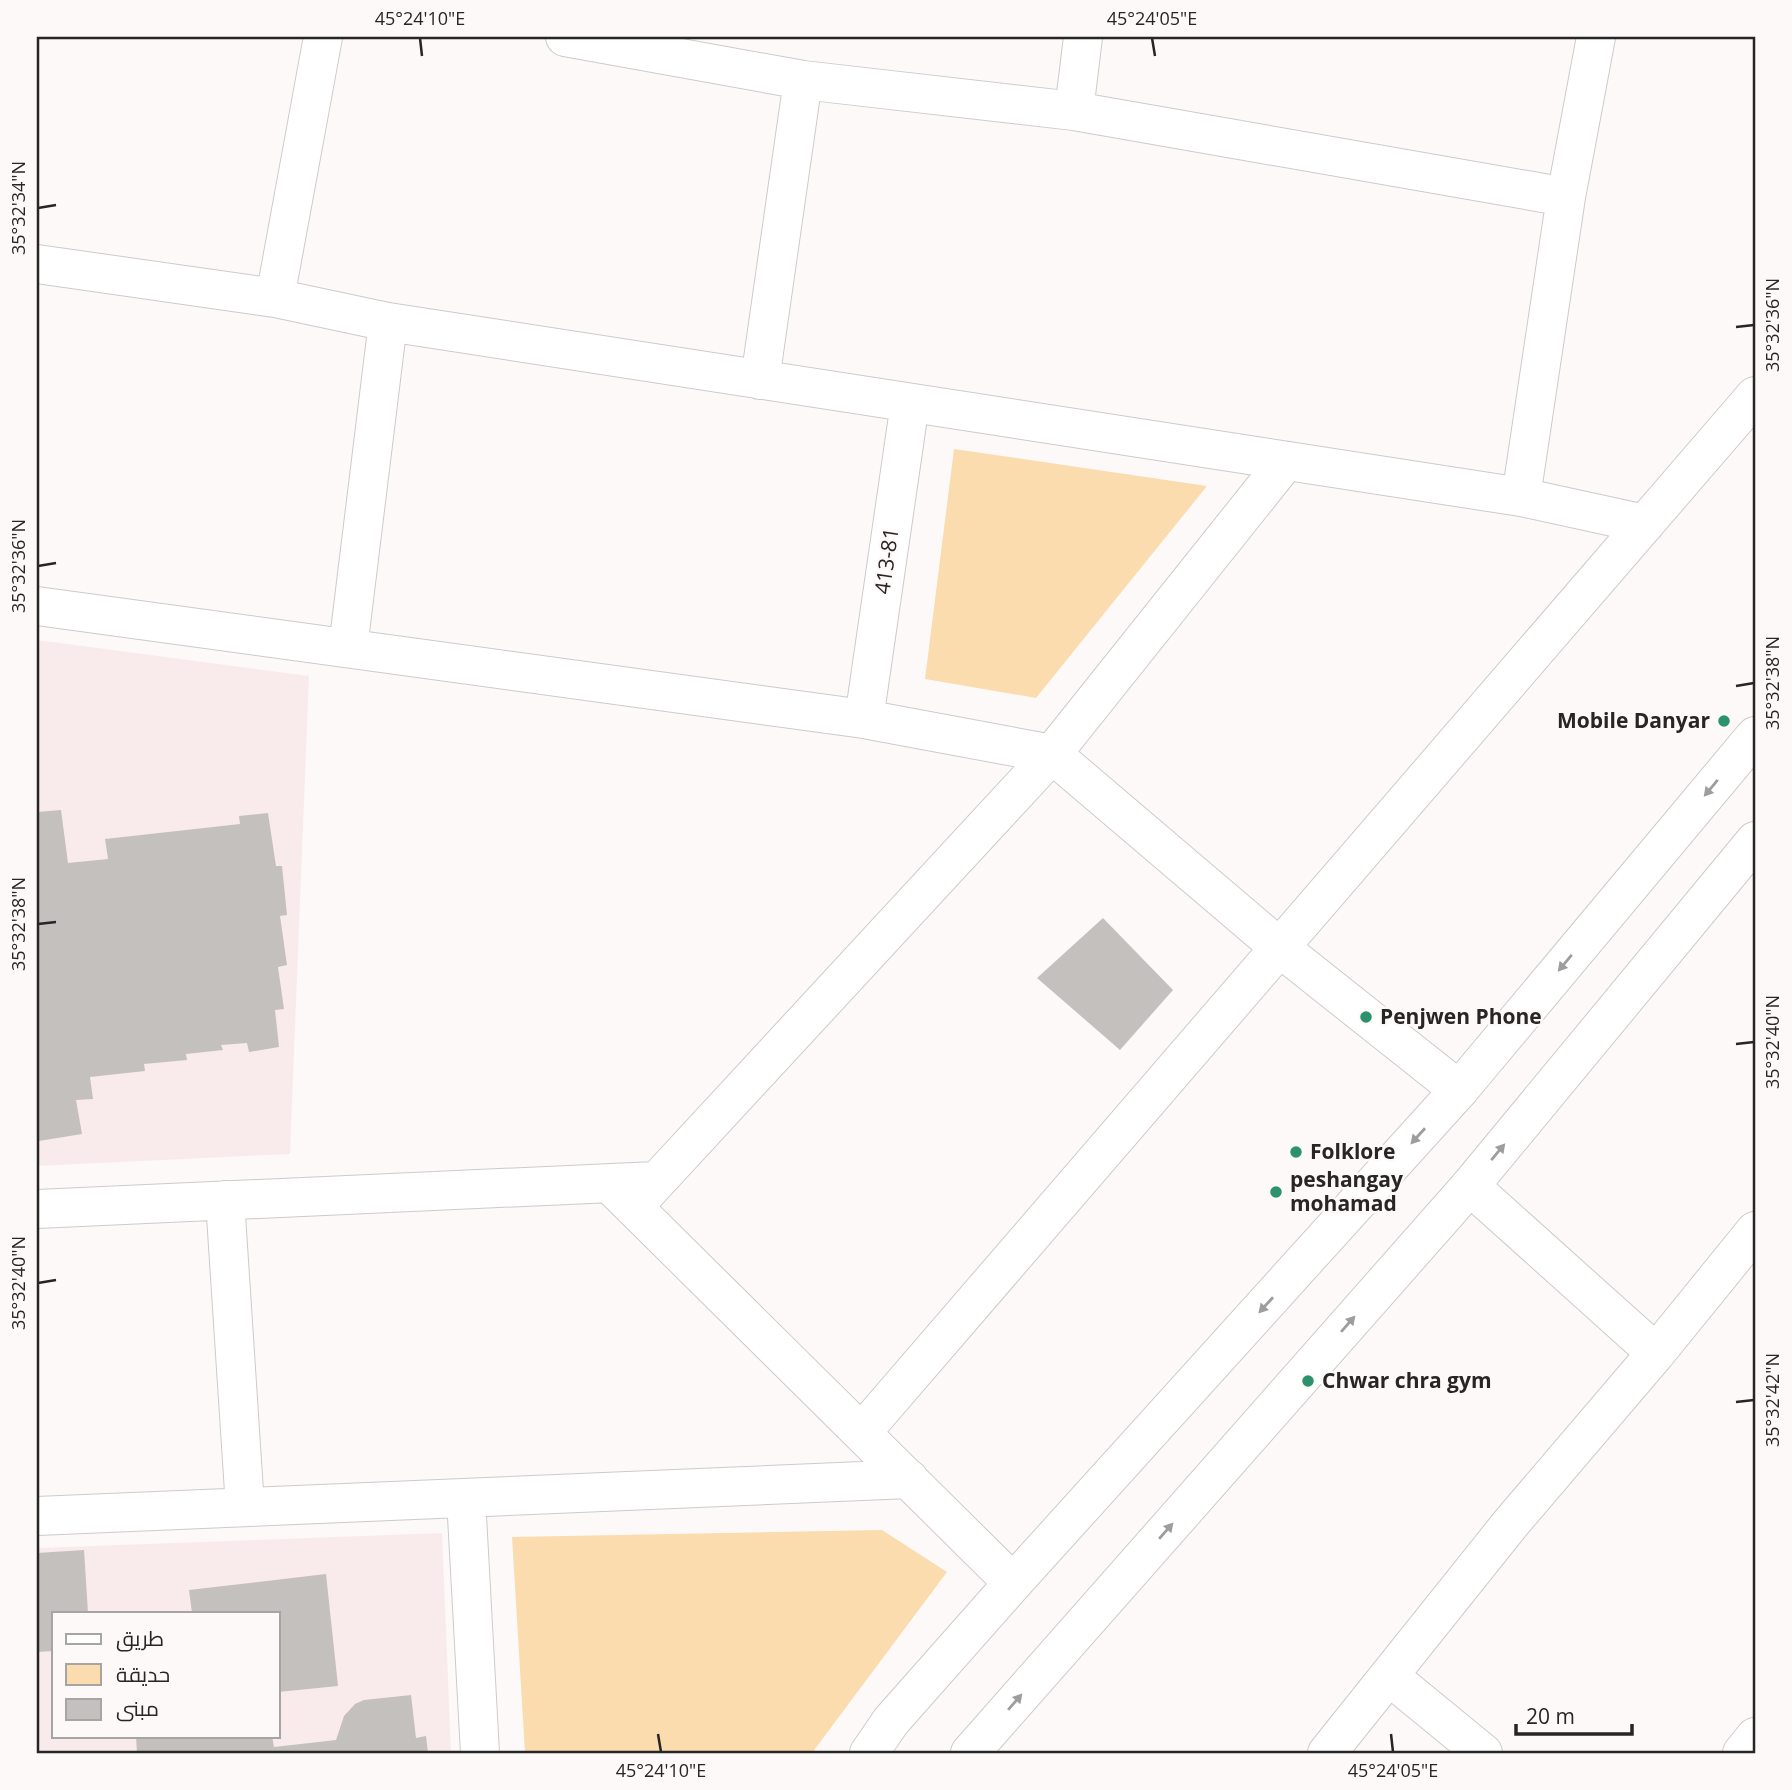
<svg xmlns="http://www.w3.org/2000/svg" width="1792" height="1790" font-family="'Open Sans',Cairo,sans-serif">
<rect width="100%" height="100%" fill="#fdf9f9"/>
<path fill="#f9ebeb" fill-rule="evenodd" d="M37,640l272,36 -19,478 -253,12z
M442,1533l9,220h-414v-205zM54,1613h224v123h-224z"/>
<path fill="#fbdcaf" d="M954,449l253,37 -171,212 -111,-19z
M882,1530l65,42 -135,181h-287l-13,-216z"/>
<path fill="#c4c0be" d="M61,810l7,53 40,-4 -3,-20 135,-15 -1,-8 29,-3 8,53h6l5,49 -7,1 7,49 -9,2 6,42 -9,1 4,37 -30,5 -2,-9 -26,2 2,5 -37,4 1,6 -43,4 1,7 -55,6 3,22 -17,1 6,34 -43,7 -2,-8v-321z
M1103,918l70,72 -53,60 -83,-72z
M84,1550l4,63h-34v38l-17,1v-99z
M326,1574l12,112 -60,6v-79h-86l-3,-23z
M411,1695l5,43 10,-2 2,17h-291l-1,-17h136l2,11 62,-7 8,-24 11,-12 9,-4z"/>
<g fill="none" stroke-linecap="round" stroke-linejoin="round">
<defs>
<path id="street" d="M565,37l238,43 271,31 492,86
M1074,111l9,-74
M37,264l238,34 113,24 1133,175 124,27
M275,298l48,-261
M760,380l43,-300
M1521,497l45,-300 30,-160
M37,606l827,113 188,35 228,194 179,142
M348,648l40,-326
M864,719l46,-316
M1470,1186l186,167
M616,1190l397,393
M225,1200l20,307
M633,1207l419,-453 234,-293
M37,1209l619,-28
M862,1432l893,-1036
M466,1498l14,255
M37,1516l872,-37
M1389,1676l94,77
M1327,1753l184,-230 145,-170 99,-122
M1742,1753l13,-16"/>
<path id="secondary" d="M869,1753l22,-32 122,-138 446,-493 296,-354
M970,1753l500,-567 285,-345"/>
</defs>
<use href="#street" stroke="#cfcaca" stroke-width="40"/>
<use href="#secondary" stroke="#cfcaca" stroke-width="40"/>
<use href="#street" stroke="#fff" stroke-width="38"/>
<use href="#secondary" stroke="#fff" stroke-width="38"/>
</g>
<defs><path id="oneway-solid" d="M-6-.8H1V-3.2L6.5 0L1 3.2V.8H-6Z" transform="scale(1.75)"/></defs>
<g fill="#9e9d9d">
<use href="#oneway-solid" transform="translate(1711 788) rotate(130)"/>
<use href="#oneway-solid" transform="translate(1565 963) rotate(130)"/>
<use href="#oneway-solid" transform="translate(1418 1136) rotate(132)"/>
<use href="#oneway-solid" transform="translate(1498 1152) rotate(-50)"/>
<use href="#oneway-solid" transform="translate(1266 1305) rotate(132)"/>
<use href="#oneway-solid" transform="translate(1348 1324) rotate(-49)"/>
<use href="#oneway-solid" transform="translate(1166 1531) rotate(-49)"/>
<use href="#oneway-solid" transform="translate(1015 1702) rotate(-49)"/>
</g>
<path fill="none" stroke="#272525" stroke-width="2.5" d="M420,38l2,18M1152,38l3,18M38,208l18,-3M1736,327l18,-2M38,566l18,-3M1736,686l18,-3M38,924l18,-2M1736,1044l18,-2M38,1283l18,-3M1736,1402l18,-2M658,1734l3,18M1391,1734l2,18"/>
<g fill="#2c926e" stroke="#fdf9f9" stroke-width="2.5">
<circle cx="1724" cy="721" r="7"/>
<circle cx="1366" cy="1017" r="7"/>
<circle cx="1296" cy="1152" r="7"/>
<circle cx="1276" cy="1192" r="7"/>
<circle cx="1308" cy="1381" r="7"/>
</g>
<g text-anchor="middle" stroke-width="5" stroke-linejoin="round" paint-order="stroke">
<g font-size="21" fill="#272525" stroke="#fdf9f9">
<text transform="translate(887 561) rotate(-82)" y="7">413-81</text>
</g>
<g font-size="21" font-weight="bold" fill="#272525" stroke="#fdf9f9" text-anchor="start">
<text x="1710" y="728" text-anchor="end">Mobile Danyar</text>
<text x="1380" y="1024">Penjwen Phone</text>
<text x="1310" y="1159">Folklore</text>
<text x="1290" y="1187">peshangay<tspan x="1290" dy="24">mohamad</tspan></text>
<text x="1322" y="1388">Chwar chra gym</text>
</g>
</g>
<rect width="1792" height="1790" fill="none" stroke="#fdf9f9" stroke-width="77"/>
<rect x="52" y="1612" width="228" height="126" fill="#fdf9f9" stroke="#a7a4a4" stroke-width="2"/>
<rect x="66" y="1634" width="35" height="10" fill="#ffffff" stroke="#a7a4a4" stroke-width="2"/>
<text x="116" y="1646" font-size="21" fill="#272525">طريق</text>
<rect x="66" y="1664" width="35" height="21" fill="#fbdcaf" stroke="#a7a4a4" stroke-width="2"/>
<text x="116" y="1682" font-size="21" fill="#272525">حديقة</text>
<rect x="66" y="1699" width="35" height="21" fill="#c4c0be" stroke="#a7a4a4" stroke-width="2"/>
<text x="116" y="1716" font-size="21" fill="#272525">مبنى</text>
<path d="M1516 1724v10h116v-10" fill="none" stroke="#272525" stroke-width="3.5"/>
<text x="1526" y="1724" font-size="21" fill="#272525" stroke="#fdf9f9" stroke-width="5" paint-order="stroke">20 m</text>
<rect x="38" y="38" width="1716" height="1714" fill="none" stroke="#272525" stroke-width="2.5"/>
<g font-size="18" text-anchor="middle" fill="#272525">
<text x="420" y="25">45°24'10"E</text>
<text x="1152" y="25">45°24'05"E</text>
<text transform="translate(19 208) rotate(-90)" y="6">35°32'34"N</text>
<text transform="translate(1773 325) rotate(-90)" y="6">35°32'36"N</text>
<text transform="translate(19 566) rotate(-90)" y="6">35°32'36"N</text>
<text transform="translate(1773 683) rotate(-90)" y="6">35°32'38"N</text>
<text transform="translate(19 924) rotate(-90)" y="6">35°32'38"N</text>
<text transform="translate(1773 1042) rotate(-90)" y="6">35°32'40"N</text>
<text transform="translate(19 1283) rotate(-90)" y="6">35°32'40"N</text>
<text transform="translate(1773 1400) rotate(-90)" y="6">35°32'42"N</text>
<text x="661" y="1777">45°24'10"E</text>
<text x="1393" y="1777">45°24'05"E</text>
</g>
</svg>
